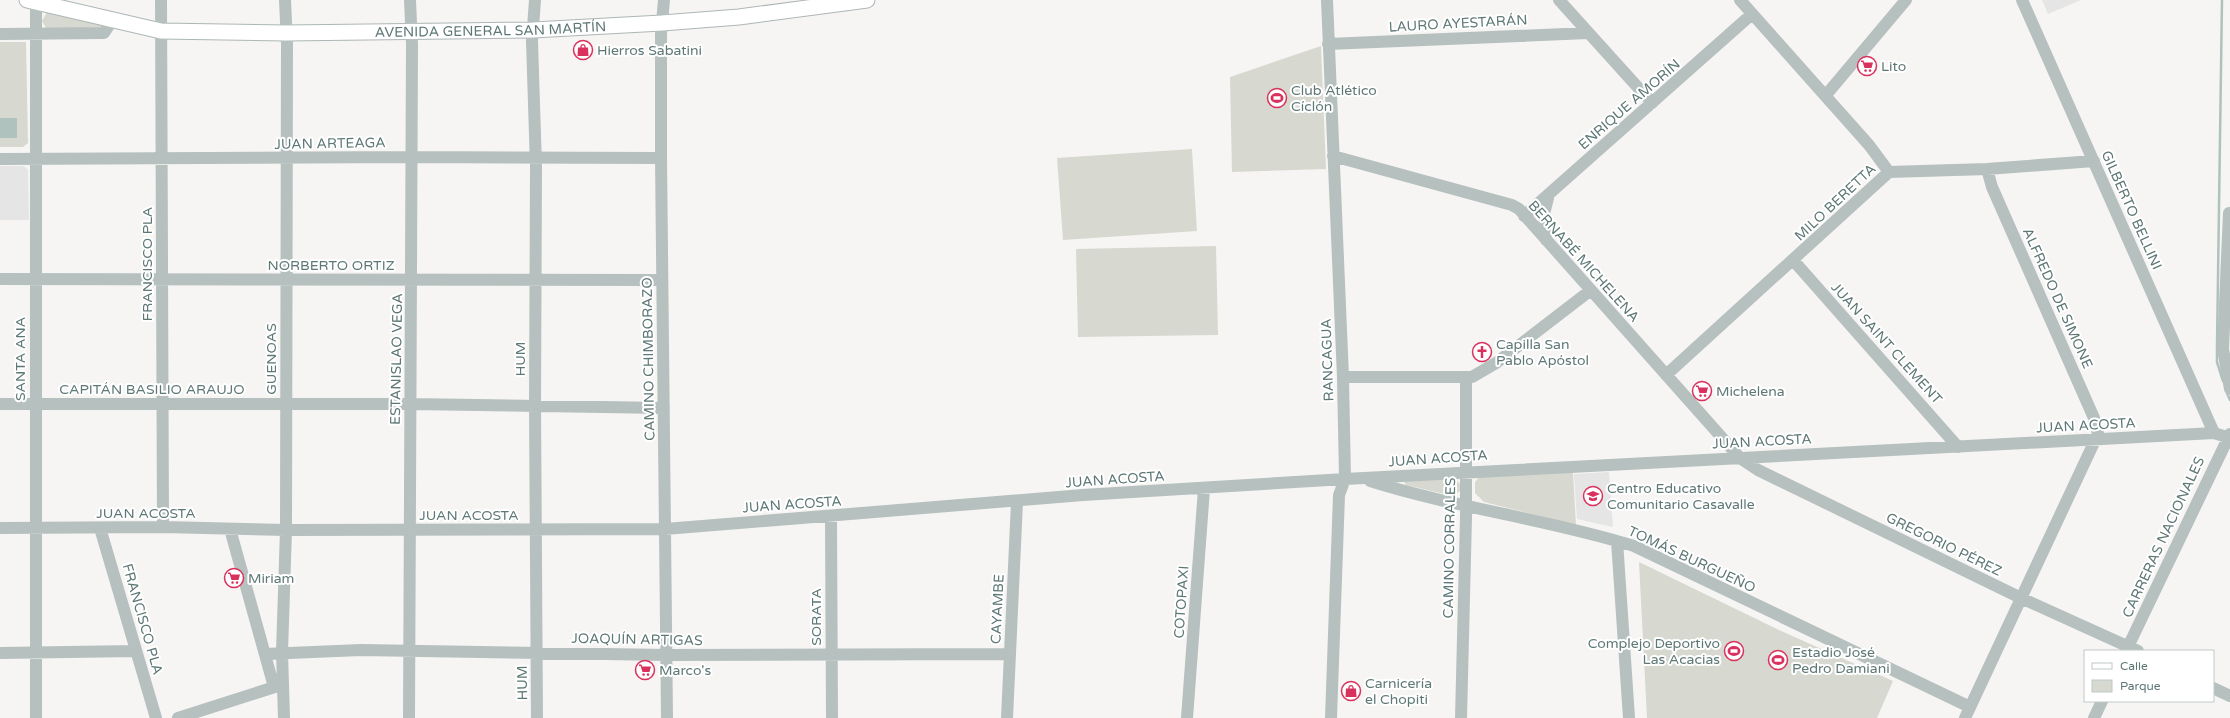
<svg xmlns="http://www.w3.org/2000/svg" width="2230" height="718" font-family="'Varela Round',sans-serif">
<rect width="100%" height="100%" fill="#f6f5f3"/>
<path fill="#e4e5e4" d="M2042,0h39l-33,14z
M0,166h24l4,4 1,50h-29z
M1609,472l4,55 -36,-8 -3,-45z"/>
<path fill="#d7d9d0" d="M47,12l55,12v4h-56l-4,-7z
M0,42h26l2,101 -5,4h-23z
M1321,46l5,123 -94,3 -2,-95z
M1192,149l5,82 -134,9 -6,-82z
M1216,246l2,89 -140,2 -2,-88z
M1573,472l3,53 -92,-23 -9,-9v-11l4,-5z
M1455,478l5,6v7l-7,5 -47,-11 -2,-3v-2z
M1639,562l140,68 114,51 -16,37h-230z"/>
<path fill="#afc2bd" d="M0,118h17v20h-17z"/>
<g fill="none" stroke-linecap="round" stroke-linejoin="round">
<path stroke="#afc2bd" stroke-width="2.5" d="M2222,0l-5,346v16l6,19
M2227,393l3,7"/>
<defs>
<g id="major">
<path id="s1" d="M27,0l134,31 125,2 247,-3 129,-7 77,-6 128,-17"/>
</g>
</defs>
<use href="#major" stroke="#adb6b6" stroke-width="17"/>
<path stroke="#b6c0bf" stroke-width="12" d="M36,0v718
M161,0l2,527
M535,0l-3,41 4,126 -1,238 2,313
M664,0l-3,34v124l6,560
M1327,0l16,377 2,102 -6,16 -8,223
M1559,0l93,103
M1740,0l129,145 20,27
M2022,0l192,433
M0,34l104,-1 8,-12
M1328,44l260,-11
M1826,95l80,-95
M1333,156l179,49 7,4 221,249 18,12 263,128 117,53
M0,159l412,-2 249,1
M2229,213l-6,136 7,40
M1524,216l228,-202
M1546,240l-2,-26 5,-20
M1793,260l165,187
M0,279l662,1
M1666,375l223,-203 98,-3 107,-8
M1343,377h129l24,-14 95,-73
M0,404h410l254,4
M1370,481c86,27 177,38 264,65l336,161
M831,516l1,202
M0,528l163,-1 123,3 379,-1 418,-34 262,-16 869,-46 16,5
M100,528l56,190
M230,529l44,158
M1617,541l12,177
M2126,651l104,-217
M0,653l136,-2
M265,654l96,-4 306,5 342,-1
M2213,688l17,8
M178,718l103,-33
M284,718l-2,-66 4,-122 1,-486 -2,-44
M409,718l3,-673 -2,-45
M1007,718l10,-216
M1187,718l17,-229
M1461,718l5,-201v-139
M1965,718l133,-284 -4,-16 -102,-231 -5,-18
M2094,718l8,-17"/>
<use href="#major" stroke="#fff" stroke-width="15"/>
</g>
<defs>
<symbol id="shop-ring" viewBox="-11 -11 22 22"><circle r="9.5" fill="#fff" stroke="#d9315d" stroke-width="1.5"/><path d="M-5-2.5h2.3a2.7 3.5 0 0 1 5.4 0H5L5.5 6h-11ZM-1.5-2.5h3a1.5 2.3 0 0 0-3 0Z" fill="#d9315d"/></symbol>
<symbol id="supermarket-ring" viewBox="-11 -11 22 22"><circle r="9.5" fill="#fff" stroke="#d9315d" stroke-width="1.5"/><path d="M-6-5.5h2.5l.6 2H6L4.5 2H-2.5L-4.4-4H-6ZM-1.5 3.2a1.3 1.3 0 1 0 .1 0ZM3 3.2a1.3 1.3 0 1 0 .1 0Z" fill="#d9315d"/></symbol>
<symbol id="stadium-ring" viewBox="-11 -11 22 22"><circle r="9.5" fill="#fff" stroke="#d9315d" stroke-width="1.5"/><path d="M0-5a6.5 5 0 1 0 0 10a6.5 5 0 1 0 0-10ZM-3.5-1.8h7v3.6h-7Z" fill="#d9315d"/></symbol>
<symbol id="church-ring" viewBox="-11 -11 22 22"><circle r="9.5" fill="#fff" stroke="#d9315d" stroke-width="1.5"/><path d="M-1.2-6h2.4v3.5h3.3v2.4h-3.3V6h-2.4V-.1h-3.3v-2.4h3.3Z" fill="#d9315d"/></symbol>
<symbol id="school-ring" viewBox="-11 -11 22 22"><circle r="9.5" fill="#fff" stroke="#d9315d" stroke-width="1.5"/><path d="M0-5L7-2L0 1L-7-2ZM-4 1L0 2.5L4 1V4Q0 6-4 4Z" fill="#d9315d"/></symbol>
</defs>
<g fill-rule="evenodd">
<use href="#shop-ring" x="572" y="39" width="22" height="22"/>
<use href="#supermarket-ring" x="1856" y="55" width="22" height="22"/>
<use href="#stadium-ring" x="1266" y="87" width="22" height="22"/>
<use href="#church-ring" x="1471" y="341" width="22" height="22"/>
<use href="#supermarket-ring" x="1691" y="380" width="22" height="22"/>
<use href="#school-ring" x="1582" y="485" width="22" height="22"/>
<use href="#supermarket-ring" x="223" y="567" width="22" height="22"/>
<use href="#stadium-ring" x="1723" y="640" width="22" height="22"/>
<use href="#stadium-ring" x="1767" y="649" width="22" height="22"/>
<use href="#supermarket-ring" x="634" y="659" width="22" height="22"/>
<use href="#shop-ring" x="1340" y="680" width="22" height="22"/>
</g>
<g text-anchor="middle" stroke-width="4" stroke-linejoin="round" paint-order="stroke">
<g font-size="14" fill="#5e7876" stroke="#fff">
<text transform="translate(1458 23) rotate(-3)" y="5">LAURO AYESTARÁN</text>
<text dy="5" stroke="none"><textPath href="#s1" startOffset="467">AVENIDA GENERAL SAN MARTÍN</textPath></text>
<text transform="translate(1629 104) rotate(-41)" y="5">ENRIQUE AMORÍN</text>
<text transform="translate(330 143) rotate(-1)" y="5">JUAN ARTEAGA</text>
<text transform="translate(1835 202) rotate(-43)" y="5">MILO BERETTA</text>
<text transform="translate(2132 210) rotate(66)" y="5">GILBERTO BELLINI</text>
<text transform="translate(1584 261) rotate(48)" y="5">BERNABÉ MICHELENA</text>
<text transform="translate(147 264) rotate(-90)" y="5">FRANCISCO PLA</text>
<text x="331" y="270">NORBERTO ORTIZ</text>
<text transform="translate(2058 298) rotate(66)" y="5">ALFREDO DE SIMONE</text>
<text transform="translate(1887 343) rotate(48)" y="5">JUAN SAINT CLEMENT</text>
<text transform="translate(20 359) rotate(-90)" y="5">SANTA ANA</text>
<text transform="translate(271 359) rotate(-90)" y="5">GUENOAS</text>
<text transform="translate(396 359) rotate(-89)" y="5">ESTANISLAO VEGA</text>
<text transform="translate(520 359) rotate(-90)" y="5">HUM</text>
<text transform="translate(648 359) rotate(-91)" y="5">CAMINO CHIMBORAZO</text>
<text transform="translate(1327 360) rotate(-92)" y="5">RANCAGUA</text>
<text x="152" y="394">CAPITÁN BASILIO ARAUJO</text>
<text transform="translate(2086 425) rotate(-3)" y="5">JUAN ACOSTA</text>
<text transform="translate(1762 441) rotate(-3)" y="5">JUAN ACOSTA</text>
<text transform="translate(1438 458) rotate(-4)" y="5">JUAN ACOSTA</text>
<text transform="translate(1115 479) rotate(-4)" y="5">JUAN ACOSTA</text>
<text transform="translate(792 504) rotate(-4)" y="5">JUAN ACOSTA</text>
<text x="146" y="518">JUAN ACOSTA</text>
<text x="469" y="520">JUAN ACOSTA</text>
<text transform="translate(2163 537) rotate(-65)" y="5">CARRERAS NACIONALES</text>
<text transform="translate(1944 544) rotate(26)" y="5">GREGORIO PÉREZ</text>
<text transform="translate(1449 548) rotate(-89)" y="5">CAMINO CORRALES</text>
<text transform="translate(1692 559) rotate(25)" y="5">TOMÁS BURGUEÑO</text>
<text transform="translate(1181 602) rotate(-86)" y="5">COTOPAXI</text>
<text transform="translate(997 609) rotate(-87)" y="5">CAYAMBE</text>
<text transform="translate(816 617) rotate(-90)" y="5">SORATA</text>
<text transform="translate(143 619) rotate(74)" y="5">FRANCISCO PLA</text>
<text transform="translate(637 639) rotate(1)" y="5">JOAQUÍN ARTIGAS</text>
<text transform="translate(522 683) rotate(-91)" y="5">HUM</text>
</g>
<g font-size="14" fill="#5e7876" stroke="#fff" text-anchor="start">
<text x="597" y="55">Hierros Sabatini</text>
<text x="1881" y="71">Lito</text>
<text x="1291" y="95">Club Atlético<tspan x="1291" dy="16">Cíclón</tspan></text>
<text x="1496" y="349">Capilla San<tspan x="1496" dy="16">Pablo Apóstol</tspan></text>
<text x="1716" y="396">Michelena</text>
<text x="1607" y="493">Centro Educativo<tspan x="1607" dy="16">Comunitario Casavalle</tspan></text>
<text x="248" y="583">Miriam</text>
<text x="1720" y="648" text-anchor="end">Complejo Deportivo<tspan x="1720" dy="16">Las Acacias</tspan></text>
<text x="1792" y="657">Estadio José<tspan x="1792" dy="16">Pedro Damiani</tspan></text>
<text x="659" y="675">Marco's</text>
<text x="1365" y="688">Carnicería<tspan x="1365" dy="16">el Chopiti</tspan></text>
</g>
</g>
<rect x="2084" y="650" width="130" height="52" fill="#ffffff" stroke="#bfc9c8"/>
<rect x="2092" y="663" width="20" height="6" fill="#ffffff" stroke="#bfc9c8"/>
<text x="2120" y="670" font-size="12" fill="#5e7876">Calle</text>
<rect x="2092" y="680" width="20" height="12" fill="#d7d9d0" stroke="#bfc9c8"/>
<text x="2120" y="690" font-size="12" fill="#5e7876">Parque</text>
</svg>
